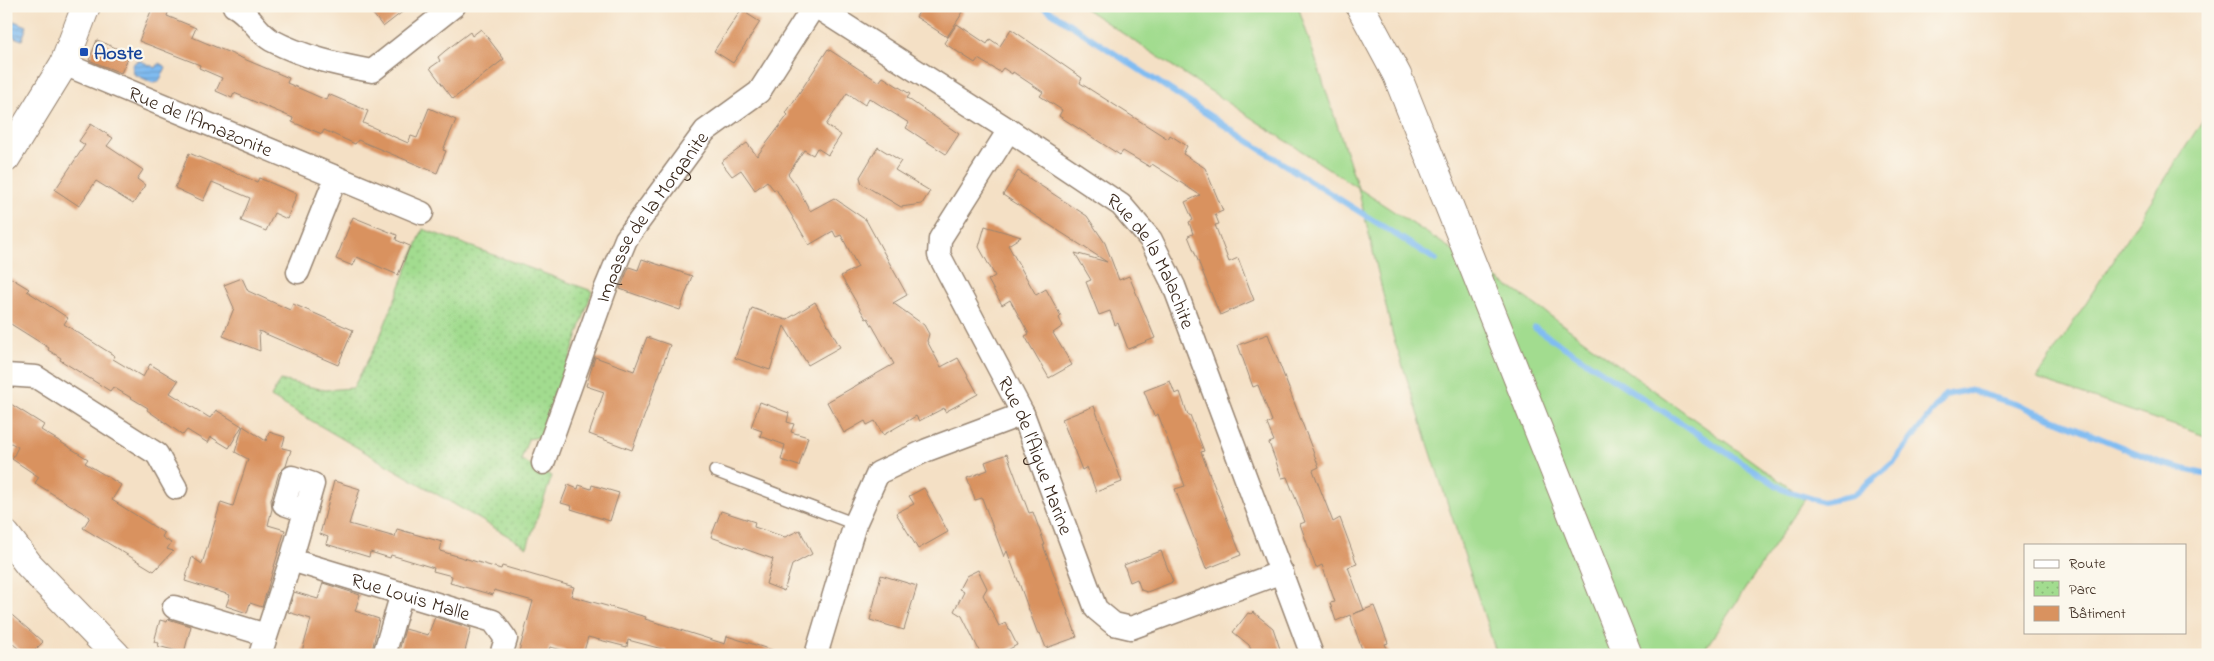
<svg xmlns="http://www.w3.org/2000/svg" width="2214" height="661" font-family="'Indie Flower',sans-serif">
<defs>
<pattern id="park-dots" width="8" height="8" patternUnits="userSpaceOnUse" patternTransform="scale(1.25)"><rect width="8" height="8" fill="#a2dc8f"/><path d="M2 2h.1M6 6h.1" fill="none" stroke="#8cbd7b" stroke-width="1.8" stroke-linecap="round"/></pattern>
<pattern id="water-rules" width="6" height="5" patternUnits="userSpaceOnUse" patternTransform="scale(1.25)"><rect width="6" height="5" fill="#80bcf2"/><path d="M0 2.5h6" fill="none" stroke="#6a99c3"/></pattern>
</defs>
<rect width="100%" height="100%" fill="#fbf7ec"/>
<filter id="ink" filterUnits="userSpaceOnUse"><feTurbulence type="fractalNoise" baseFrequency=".02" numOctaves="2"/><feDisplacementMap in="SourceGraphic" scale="10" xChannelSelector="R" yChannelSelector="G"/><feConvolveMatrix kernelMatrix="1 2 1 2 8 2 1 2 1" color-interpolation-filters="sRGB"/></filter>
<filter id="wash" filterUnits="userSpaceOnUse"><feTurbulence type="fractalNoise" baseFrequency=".0096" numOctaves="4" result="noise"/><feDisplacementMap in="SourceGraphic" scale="20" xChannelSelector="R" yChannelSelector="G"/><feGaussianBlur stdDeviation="1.12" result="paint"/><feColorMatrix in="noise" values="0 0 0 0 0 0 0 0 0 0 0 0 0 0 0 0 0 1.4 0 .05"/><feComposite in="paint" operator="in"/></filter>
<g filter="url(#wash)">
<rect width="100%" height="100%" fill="#f4e0c5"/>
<path fill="#a2dc8f" stroke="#6e8356" d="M1081,6h217l60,182 162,106 285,205 -104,156h-204l-104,-319 -35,-148z
M2208,112v325l-171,-58z"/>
<path fill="url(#park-dots)" stroke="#6e8356" d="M423,229l169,62 -47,145 -17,3 -7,21 31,16 -25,71 -256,-150 9,-17 45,10 28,-2 26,-49z"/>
<path fill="url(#water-rules)" stroke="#5e7388" d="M6,18l21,8 -5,14 -16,-6z
M137,61h4l15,7 3,-5 7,4 -7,15 -6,1 -19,-9 -2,-9z"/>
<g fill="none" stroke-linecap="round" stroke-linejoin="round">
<path stroke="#80bcf2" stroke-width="6" d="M1042,6l240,157 154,97
M1535,328l249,162 39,12 29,-6 42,-34 51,-67 24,-5 53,16 141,58 45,11"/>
</g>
<g id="blocks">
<path fill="#d9925f" d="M153,6h17l-3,10 29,12 -4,9 97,41 -2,5 39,17 2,-6 40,17 -5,12 45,20 3,-7 6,2 12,-30 27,12 -13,30 3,1 -9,22 -79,-33 -3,4 -31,-14 -2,4 -30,-12 1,-4 -59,-25 -2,5 -16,-7 6,-13 -23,-10 1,-3 -61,-24z
M367,6h43l-27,21z
M923,6h31l9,6 -16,25 -31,-20z
M741,10l19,12 -27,41 -19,-12z
M957,24l30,20 3,-5 10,7 11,-17 71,49 -2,5 88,56 2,-4 17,11 -4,8 22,14 18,43 -8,3 4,10 -4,1 14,37 9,-4 16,42 -34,15 -32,-79 5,-2 -4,-12 4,-2 -8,-18 15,-7 -48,-31 -2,3 -27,-16 -3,4 -61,-39 3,-6 -22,-14 3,-4 -30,-20 -1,2 -9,-6 -3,4 -22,-13 -3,4 -31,-20z
M481,29l23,30 -51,40 -23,-31 10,-7 -2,-4 7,-6 25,-19 2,4z
M97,40l33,14 -9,19 -32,-13z
M828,49l51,33 4,-5 27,17 -3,4 52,36 -13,20 -40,-26 3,-5 -40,-25 -4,7 -18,-12 -21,32 15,10 -13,20 -11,-7 -4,7 -9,-5 -16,24 9,12 13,25 24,-13 32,22 41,75 -14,8 31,22 5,9 -2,7 14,26 17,-9 20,36 -33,18 -1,-4 -25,13 -3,-5 -33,19 -8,-14 -8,4 -2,-4 -21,12 -17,-31 67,-38 -26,-46 -2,1 -25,-43 17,-9 -17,-32 -5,2 -3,-6 -24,14 -33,-56 -2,1 -7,-9 -12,9 -14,-20 -9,6 -11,-14 26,-19 10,13 31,-41 -2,-2z
M91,124l22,14 -6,8 36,24 -6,9 8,6 -12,19 -37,-23 -17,25 -24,-16 30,-45 -6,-4z
M878,147l23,14 -6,9 35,21 -8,13 -21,3 -39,-23 -2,-7z
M189,153l68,29 2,-4 38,16 -10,25 -13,-6 -8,18 -25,-10 9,-23 -38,-16 -9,19 -28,-13z
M1018,171l69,45 18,27 14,37 10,-4 26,62 -27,11 -10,-26 -3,2 -5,-14 -11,4 -13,-33 5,-2 -16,-27 32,9 -104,-67z
M353,217l44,18 -1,5 14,6 -12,29 -41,-18 -4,9 -17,-7z
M985,226l36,11 -13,8 28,50 10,-6 15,27 -2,2 4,8 -10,7 19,32 -23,13 -19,-33 -5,-9 4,-2 -19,-34 -8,5 -14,-25 7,-4 -16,-29z
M642,259l50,17 -12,34 -60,-21 9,-22 9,3z
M6,275l23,14 -2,2 41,27 -4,6 51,32 -2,3 30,18 7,-13 28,17 -8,12 40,25 6,-8 26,16 -13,22 -18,-11 -3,6 -21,-13 -4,5 -36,-25 1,-2 -35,-21 -3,4 -50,-31 1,-2 -13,-8 1,-2 -43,-27z
M242,278l6,13 42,19 3,-6 60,26 -15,35 -79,-34 1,20 -37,-15 11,-28 -10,-23z
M815,302l25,45 -32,18 -24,-39 -14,44 -35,-12 17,-50 34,12z
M1268,334l51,133 -6,3 6,16 14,36 7,-4 17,46 -9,3 16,43 -11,4 21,-8 14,37 -3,1 5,11h-26l-14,-40 -14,6 -6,-18 5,-1 -13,-37 -6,3 -16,-44 5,-2 -18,-45 -5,1 -13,-35 5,-2 -7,-17 5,-3 -14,-36 -5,2 -15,-42z
M647,337l23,8 -38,105 -43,-16 15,-42 -18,-6 9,-29 39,14z
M1170,381l5,13 5,-2 8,23h2l14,36 -3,1 40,103 -35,14 -31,-80 10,-3 -27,-72 -4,2 -10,-25z
M6,401l38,24 -3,5 47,29 -3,4 36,22 -9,15 52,33 -2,4 9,6 -4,6 6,2 -19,20 -71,-43 7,-11 -55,-34 4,-6 -27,-18 6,-12 -12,-7z
M760,402l29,11 -2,9 7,2 -3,8 17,5 -9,29 -18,-6 4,-15 -25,-9 2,-5 -11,-4z
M1094,406l28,76 -26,10 -9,-25 -5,3 -20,-51z
M243,426l23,15 3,-9 16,5 -3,11 9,2 -5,16 -7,7 -8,27 1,9 -4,16 17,5 -23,77 -12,-4 -3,10 -21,-7 4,-11 -45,-14 7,-24 10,7 19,-62 12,4 15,-47 -13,-7z
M1007,454l22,59 4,-1 12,33h-2l34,92 -31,11 -6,-15 -2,1 -31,-83 -3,6 -22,-59 -7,2 -8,-22 21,-8 -3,-8z
M334,481l26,8 -11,35 46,13 2,-8 45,13 -2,9 61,18 1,-3 72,21 -3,9 75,21 -1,2 80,25 2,-8 48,15 -1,4h-109l1,-5 -38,-10 -1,7 -39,-10 -5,18 -33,-8 -3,8h-29l15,-54 -39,-11 -1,5 -43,-12 2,-7 -19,-5 1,-3 -43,-13 -1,3 -20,-6 -1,5 -43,-13 2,-7 -8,-3z
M568,485l10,4 1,-4 12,4 1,-4 27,8 -9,28 -39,-12 1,-3 -11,-3z
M924,488l24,44 -30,17 -22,-36 18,-9 -5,-8z
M721,511l34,11 -1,5 31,10 15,-7 12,24 -20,11 -8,26 -18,-7 7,-25 -62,-22z
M1161,551l12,31 -26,10 -6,-2 -4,-11 -7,3 -6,-17z
M978,570l9,18 -4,7 16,31 7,-3 11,22 -19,10h-11l-7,-3 -18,-36 -8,-5 10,-20 -5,-2 7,-13z
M881,575l36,11 -13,44 -34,-10z
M323,583l37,12 -5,16 24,8 -8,36h-70l10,-36 -23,-7 6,-20 24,7z
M6,610l37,32 -13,13h-4l-20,-17z
M1253,612l20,16 9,27h-29l-4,-10 -16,-13 15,-19 3,1z
M435,617l36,11 -7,27h-66l7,-26 23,6z
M168,619l23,7 -7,27 -26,-7 1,-3 -5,-1 6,-22 7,2z"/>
</g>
</g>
<g filter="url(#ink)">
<use href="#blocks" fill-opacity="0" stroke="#988572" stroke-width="1"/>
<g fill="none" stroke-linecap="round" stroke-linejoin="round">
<defs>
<path id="service" d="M715,471l140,53"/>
<g id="minor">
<path d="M234,6c16,8 23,26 37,34 32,17 67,25 101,31l82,-65"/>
<path id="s1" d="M815,6l194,124 112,75 30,35 23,46 138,369"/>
<path id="s2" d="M64,64l358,149"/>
<path id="s3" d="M1009,130l-69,109 -1,16 84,159 73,195 18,15 17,4 151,-56"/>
<path d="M298,272l38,-95"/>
<path d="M6,375l30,2 121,77 19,34"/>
<path id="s4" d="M543,463l62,-173 21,-51 79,-108 54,-39 55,-86"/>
<path d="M291,560l22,-76 -21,-7 -8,27 21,7"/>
<path d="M174,607l92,28"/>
<path id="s5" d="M260,655l31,-95 202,61 13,18 -5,16"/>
<path d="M384,655l18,-62"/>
<path d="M816,655l39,-131 23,-51 49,-23 96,-36"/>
</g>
<path id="tertiary" d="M6,158l58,-94 22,-58
M6,535l23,30 87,90"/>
<path id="secondary" d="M1360,6l37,69 231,580"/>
</defs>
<use href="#service" stroke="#988572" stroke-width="14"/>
<use href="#minor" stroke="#988572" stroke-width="25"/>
<use href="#tertiary" stroke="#988572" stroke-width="30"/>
<use href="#secondary" stroke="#988572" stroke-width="30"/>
<use href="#service" stroke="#fff" stroke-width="11"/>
<use href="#minor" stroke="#fff" stroke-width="22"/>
<use href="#tertiary" stroke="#fff" stroke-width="28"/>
<use href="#secondary" stroke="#fff" stroke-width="28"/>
</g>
</g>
<rect fill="#1a4fb4" stroke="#fbf7ec" stroke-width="2" x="79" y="47" width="10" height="10" rx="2.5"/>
<g text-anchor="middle" stroke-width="4.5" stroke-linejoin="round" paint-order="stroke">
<g font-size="20" font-weight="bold" fill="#164399" stroke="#fbf7ec" text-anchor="start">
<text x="94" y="59">Aoste</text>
</g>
<g font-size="20" fill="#3b2a1e" stroke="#fbf7ec">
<text dy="7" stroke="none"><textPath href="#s2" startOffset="148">Rue de l'Amazonite</textPath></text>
<text dy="7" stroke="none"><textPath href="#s4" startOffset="271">Impasse de la Morganite</textPath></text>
<text dy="7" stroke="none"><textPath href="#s1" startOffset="429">Rue de la Malachite</textPath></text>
<text dy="7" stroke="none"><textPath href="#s3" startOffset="368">Rue de l'Aigue Marine</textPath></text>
<text dy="7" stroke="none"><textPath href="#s5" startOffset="225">Rue Louis Malle</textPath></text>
</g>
</g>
<rect width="2214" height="661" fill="none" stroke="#fbf7ec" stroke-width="25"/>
<rect x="2024" y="544" width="162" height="90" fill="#fbf7ec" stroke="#aea59a"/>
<rect x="2034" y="560" width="25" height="8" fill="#ffffff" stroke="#aea59a"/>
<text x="2069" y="568" font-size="15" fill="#3b2a1e">Route</text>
<rect x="2034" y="581" width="25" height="15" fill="url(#park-dots)" stroke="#aea59a"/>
<text x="2069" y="594" font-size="15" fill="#3b2a1e">Parc</text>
<rect x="2034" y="606" width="25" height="15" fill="#d9925f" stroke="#aea59a"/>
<text x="2069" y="618" font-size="15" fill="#3b2a1e">Bâtiment</text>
</svg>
